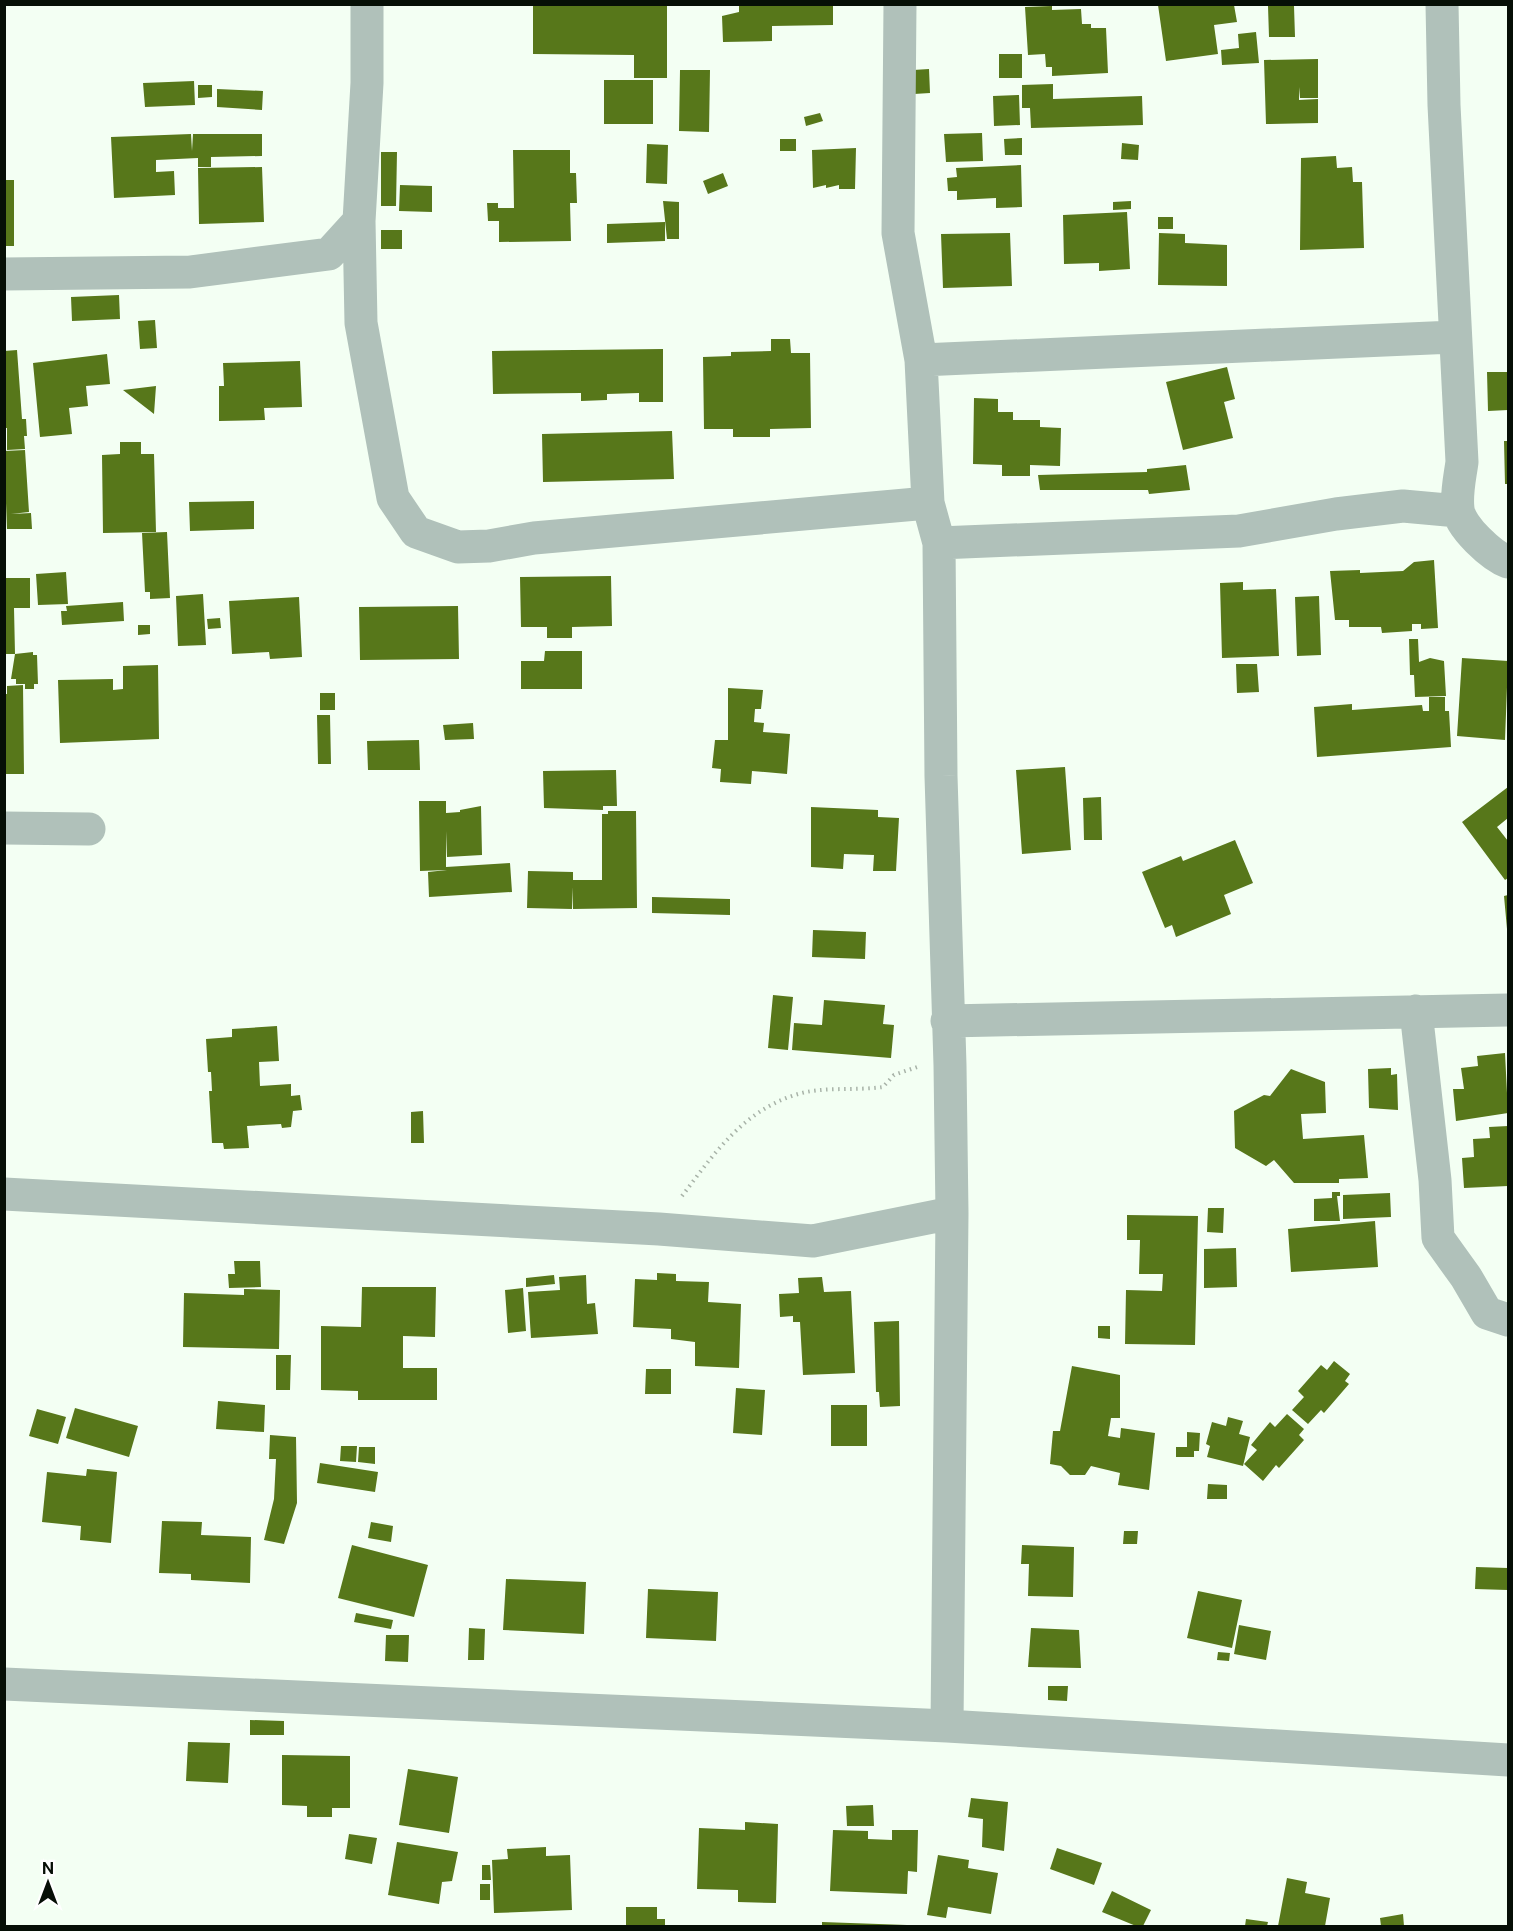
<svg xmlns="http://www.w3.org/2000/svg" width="1513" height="1931" font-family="'Public Sans',sans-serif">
<rect width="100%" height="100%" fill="#f3fff3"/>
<path fill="#57771a" d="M533,4h134v74h-33v-23l-101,-1z
M739,5h94v20l-61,1v15l-49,1 -1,-26 17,-4z
M1158,5h76l3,17 -23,3 4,29 -52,7z
M1052,6v4l29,-1 1,15h9v4h15l2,45 -56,3v-9h-6l-1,-13 -17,1 -3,-48z
M1268,6h26l1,31h-26z
M1256,32l3,31 -37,2 -1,-15 18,-2 -1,-14z
M999,54h23v24h-23z
M1318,59v39h-18l-1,-11v13l19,-1v24l-52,1 -2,-64z
M929,69l1,24 -16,1 -1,-24z
M680,70h30l-1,62 -30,-1z
M604,80h49v44h-49z
M194,81l1,24 -50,2 -2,-24z
M1053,84v15l89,-3 1,29 -112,3 -1,-20h-8v-23z
M198,85h14v12l-14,1z
M217,89l46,2 -1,19 -45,-3z
M1019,95l1,30 -26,1 -1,-30z
M820,113l3,8 -17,5 -2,-9z
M982,133l1,28 -37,1 -2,-28z
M191,134l1,17 1,-17h69v22l-51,1v10h-13v-9l-42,2v12l18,-1 1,24 -61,3 -3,-61z
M1022,138v17h-17l-1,-16z
M780,139h16v12h-16z
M1122,143l17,2 -1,15 -17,-1z
M647,144l21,1 -1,39 -21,-1z
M856,148l-1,41h-16v-4l-13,3v-3l-13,3 -1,-38z
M513,150h57v23h6l1,30h-7l1,38 -72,1v-21h-11l-1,-18h11v5h16z
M381,152h16l-1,54h-15z
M1336,156l1,12 15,-1 1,15h9l2,66 -64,2 1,-92z
M1021,165l1,42 -26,1v-10l-39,2v-9h-9l-1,-13 10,-1 -1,-9z
M262,167l2,55 -65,2 -1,-56z
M723,173l5,13 -20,8 -5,-13z
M4,180h10v66h-10z
M400,185l32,1v26l-33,-1z
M663,201l16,1v37h-12z
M1131,201v8l-18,1v-8z
M1127,212l3,57 -31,2v-8l-35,1 -1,-49z
M1158,217h15v12h-15z
M665,222v19l-58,2v-19z
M381,230h21v19h-21z
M1010,233l2,53 -69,2 -2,-54z
M1159,233l26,1v9l42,2v41l-69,-1z
M119,295l1,24 -48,2 -1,-24z
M155,320l2,28 -17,1 -2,-28z
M771,339h19l1,14h19l1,75 -41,1v8h-37v-8h-29l-1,-72 28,-1v-4l40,-1z
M663,349v53h-24v-9l-32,1v6l-26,1v-8l-88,1 -1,-43z
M17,350l5,69h4l1,17h-3l1,13 -18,1v-22h-3v-77z
M107,354l3,30 -24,2 2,20 -19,2 3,26 -32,3 -7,-74z
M300,361l2,46 -38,1 1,12 -46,1v-35h5l-1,-23z
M1227,367l8,32 -11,3 9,36 -50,12 -17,-68z
M1487,372h21v38l-20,1z
M156,386l-2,28 -31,-24z
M974,398l24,1v13h15v8h27v7l21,1 -1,38 -30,-1v11h-28v-11l-29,-1z
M672,431l2,48 -131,3 -1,-48z
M1504,441h4v43h-3z
M120,442h21v12h13l2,78 -53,1 -1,-78 18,-1z
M25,450l4,62 -18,2 20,-1 1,16h-25l-3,-78z
M1186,465l4,25 -41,4 -1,-4h-108l-2,-15 109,-3v-3z
M254,501v28l-64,2 -1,-29z
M167,532l3,66 -20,1v-7h-5l-3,-59z
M1434,560l4,68 -17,1v-5h-9v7l-30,2 -1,-6h-32v-7h-14l-5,-49 30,-1v3l43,-2 11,-9z
M66,572l2,32 -30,1 -2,-31z
M611,576l1,50 -40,1v11h-25v-11h-26l-1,-50z
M5,578h25v30h-16l1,46 18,-2v3h4l1,29h-4v5h-9v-5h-9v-5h-5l4,-25h-10z
M1243,582v8l33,-1 3,67 -57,2 -2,-75z
M203,594l3,51 -28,1 -2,-50z
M1319,596l2,59 -24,1 -2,-59z
M299,597l3,60 -32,2 -1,-7 -37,2 -3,-53z
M123,602l1,19 -62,4 -1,-14h6l-1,-5z
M458,606l1,53 -99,1 -1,-53z
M220,618l1,10 -13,1 -1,-10z
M138,625h12v9l-12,1z
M1409,639h9l1,23 11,-4 14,3 2,35 -31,1 -1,-22h-4z
M545,651h37v38h-61v-28h23z
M1462,658l46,3 -3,79 -48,-4z
M1236,664h21l2,28 -22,1z
M158,665l1,74 -99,4 -2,-63 55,-1v11l10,-1v-23z
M23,685l1,89h-20v-80h3v-8z
M728,688l35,2 -2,19h-6l-1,13 10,1 -1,9 27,2 -3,40 -35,-3 -1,13 -31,-2 1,-13 -9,-1 3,-28h13z
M320,693h15v17h-15z
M1429,697h16v14h4l2,36 -134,10 -3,-50 38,-3v6l70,-5 1,6h6z
M317,715h13l1,49h-13z
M473,723l1,16 -29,1 -2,-15z
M419,740l1,30h-52l-1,-29z
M1065,767l6,83 -49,4 -6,-84z
M616,770l1,36h-14v4l-59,-2 -1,-37z
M1508,787v31l-11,9 11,14v37l-3,2 -43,-58z
M1101,797l1,43h-18l-1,-42z
M419,801h27v12l14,-1v-2l21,-4 1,49 -35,2 -1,-26v36l64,-4 2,29 -83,5 -1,-25 19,-2 -27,1z
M811,807l67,3v7l21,1 -3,53h-23l1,-16 -30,-1 -1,15 -32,-2z
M608,811h28l1,97 -64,1v-22l-1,22 -45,-1 1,-37 45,1v8h29v-66h6z
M1235,840l18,43 -29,12 7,19 -55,23 -4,-12 -7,3 -23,-56 39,-16 2,5z
M1508,895v34h-1l-3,-33z
M652,897l78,2v16l-78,-2z
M813,930l53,2 -1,27 -53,-2z
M773,995l20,2 -5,53 -20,-2z
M824,1000l61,5 -2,19 11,1 -3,33 -99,-8 2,-27 28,2z
M277,1026l2,35 -20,1 1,24 31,-2v12l9,-1 2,15 -9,1 -2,16 -9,1 -1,-4 -34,2 2,22 -25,1 -1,-6h-11l-3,-52h3l-1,-19h-3l-2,-33 26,-2v-8z
M1505,1053l3,60 -52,8 -3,-32h11l-3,-21 17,-2 -1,-10z
M1391,1068v7l6,-1 1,36 -29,-2 -1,-39z
M1291,1069l34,13 1,31 -25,1 2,25 61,-4 4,43 -29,1v4h-45l-20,-23 -8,6 -31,-18 -1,-37 30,-16 6,1z
M423,1111l1,32h-13v-31z
M1508,1126v60l-44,2 -2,-30 12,-1 -1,-18 17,-1 -1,-11z
M1332,1192h8v4h-3l3,25h-26v-22l18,-1z
M1390,1193l1,24 -48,2v-24z
M1208,1208h16l-1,25 -16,-1z
M1127,1215l71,1 -3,129 -70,-1 1,-54 36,1 1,-17h-24l1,-34h-13z
M1375,1221l3,46 -87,5 -3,-43z
M1236,1248l1,39 -33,1v-39z
M234,1261h26l1,26 -32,1 -1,-14h7z
M657,1273l19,1v7l33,1 -1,20 33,2 -2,64 -44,-2v-24l-24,-3v-10l-38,-2 2,-48 22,1z
M554,1275l1,9 -29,3v-9z
M586,1275l1,29 8,-1 3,31 -67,4 -3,-46 32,-2 -1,-13z
M822,1277l2,15 27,-1 4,82 -52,2 -3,-53h-7v-6l-13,1 -1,-23 20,-1 -1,-15z
M362,1287h74l-1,50 -32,-1v32h34v32h-79v-9l-37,-1v-64l40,1z
M523,1288l3,43 -18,2 -3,-43z
M244,1289l36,1 -1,59 -96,-2 1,-54 60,2z
M899,1321l1,85 -20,1 -1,-15h-3l-2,-70z
M1098,1326h12v13l-12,-1z
M276,1355h15l-1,35h-14z
M1334,1361l16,13 -5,7 4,3 -25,29 -3,-3 -13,14 -16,-14 12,-13 -6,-6 23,-26 6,5z
M1072,1366l48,9v43h-9l-3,18 12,2 1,-10 34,5 -6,57 -31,-5 2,-12 -29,-7 -6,9h-15l-9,-9 -11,-2 3,-33h7z
M646,1369h25v25h-26z
M736,1388l29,2 -3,45 -29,-2z
M218,1401l47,4 -1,27 -48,-3z
M831,1405h36v41h-36z
M75,1408l63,18 -9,31 -63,-19z
M37,1409l29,8 -8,27 -29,-8z
M1287,1414l17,15 -5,6 5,5 -25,28 -3,-3 -13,16 -19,-17 13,-14 -6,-5 19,-23 5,5z
M1228,1417l15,4 -4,13 11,3 -7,29 -36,-9 3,-11 -4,-2 6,-22 14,4z
M1187,1432l13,1 -1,18h-5v6h-18v-10h11z
M270,1435l26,2 1,66 -13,41 -20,-4 10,-41 2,-40h-7z
M341,1446h16l-1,16 -16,-1z
M359,1447h16v17l-17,-2z
M320,1463l58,9 -3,20 -58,-9z
M87,1469l30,3 -6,71 -31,-3 1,-14 -39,-4 5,-50 39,4z
M1208,1484l19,1v14h-20z
M162,1521l40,1 -1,13 50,2 -1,46 -59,-3v-6l-32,-1z
M371,1522l22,4 -2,16 -23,-4z
M1124,1531h14l-1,13h-14z
M352,1545l76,20 -14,52 -76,-19z
M1022,1545l52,2 -1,50 -45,-1 1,-32h-8z
M1476,1567l32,1v22l-33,-1z
M506,1579l80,3 -2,52 -81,-4z
M648,1589l70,3 -2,49 -70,-3z
M1198,1591l44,9 -10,48 -45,-10z
M356,1613l37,7 -2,9 -37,-7z
M1239,1625l32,6 -5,29 -32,-6z
M469,1628l16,1 -1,31h-16z
M1031,1628l48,2 2,38 -53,-1z
M386,1635h23l-1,27 -23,-1z
M1218,1652l12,1 -1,8 -12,-1z
M1048,1686h20l-1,15 -19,-1z
M250,1720l34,1v14h-34z
M188,1742l42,1 -2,40 -42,-2z
M282,1755l68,1v52h-18v9h-25v-11l-25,-1z
M408,1769l50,8 -9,56 -50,-8z
M971,1798l37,4 -4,49 -22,-4 1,-28 -15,-2z
M873,1805l1,21h-27l-1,-20z
M745,1822l33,2 -2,79 -38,-1v-12l-41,-1 2,-61 46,2z
M833,1830l35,1v8l24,1v-10h26l-1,42 -9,-1 -1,23 -77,-3z
M349,1834l28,4 -5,26 -27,-5z
M397,1842l61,10 -6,29 -10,1 -3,22 -51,-9z
M546,1847v9l24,-1 2,55 -78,3 -2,-53 16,-1 -1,-10z
M1057,1848l45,15 -8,22 -44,-16z
M938,1855l31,5 -1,8 30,5 -7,41 -43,-7 -2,11 -19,-3z
M482,1865h8l1,15h-9z
M1287,1878l20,4 -2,11 25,5 -5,28h-47z
M480,1884h10v16h-10z
M1112,1891l39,19 -8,16h-7l-34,-14z
M626,1907h31v12h8v7h-39z
M1403,1914l1,12h-23l-1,-8z
M1246,1919l22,3 -1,4h-22z
M822,1922l85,3v1h-85z"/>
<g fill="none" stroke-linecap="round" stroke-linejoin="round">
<path stroke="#a8b3a8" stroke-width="4" stroke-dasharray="1.5 4.5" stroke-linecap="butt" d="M682,1196c31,-41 61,-85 113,-101 26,-9 60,-4 88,-8l11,-12 23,-8"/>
<path stroke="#b0c1ba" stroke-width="33" d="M900,4l-2,229 23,127 7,143 11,40 2,233 9,289 2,148 -5,513
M1442,4l2,101 18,357c-2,15 -6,31 -4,47 2,18 34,47 50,53
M359,221l2,102 32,175 23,34 42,15 31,-1 45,-8 394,-35
M4,274l186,-2 139,-18 30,-33 8,-138v-79
M921,360l533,-23
M939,543l300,-12 97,-17 67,-8 55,5
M4,828l85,1
M1416,1011l19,169 3,58 28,39 21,36 21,7
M947,1021l561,-11
M4,1194l655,35 154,12 139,-28
M4,1684l943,42 561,34"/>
</g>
<rect width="1513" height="1931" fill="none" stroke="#060f06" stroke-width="12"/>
<g transform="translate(48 1883)" stroke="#ffffff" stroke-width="4.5" paint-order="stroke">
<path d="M0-4.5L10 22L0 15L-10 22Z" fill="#060f06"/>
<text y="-9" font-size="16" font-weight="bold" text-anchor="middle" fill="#060f06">N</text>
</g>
</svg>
